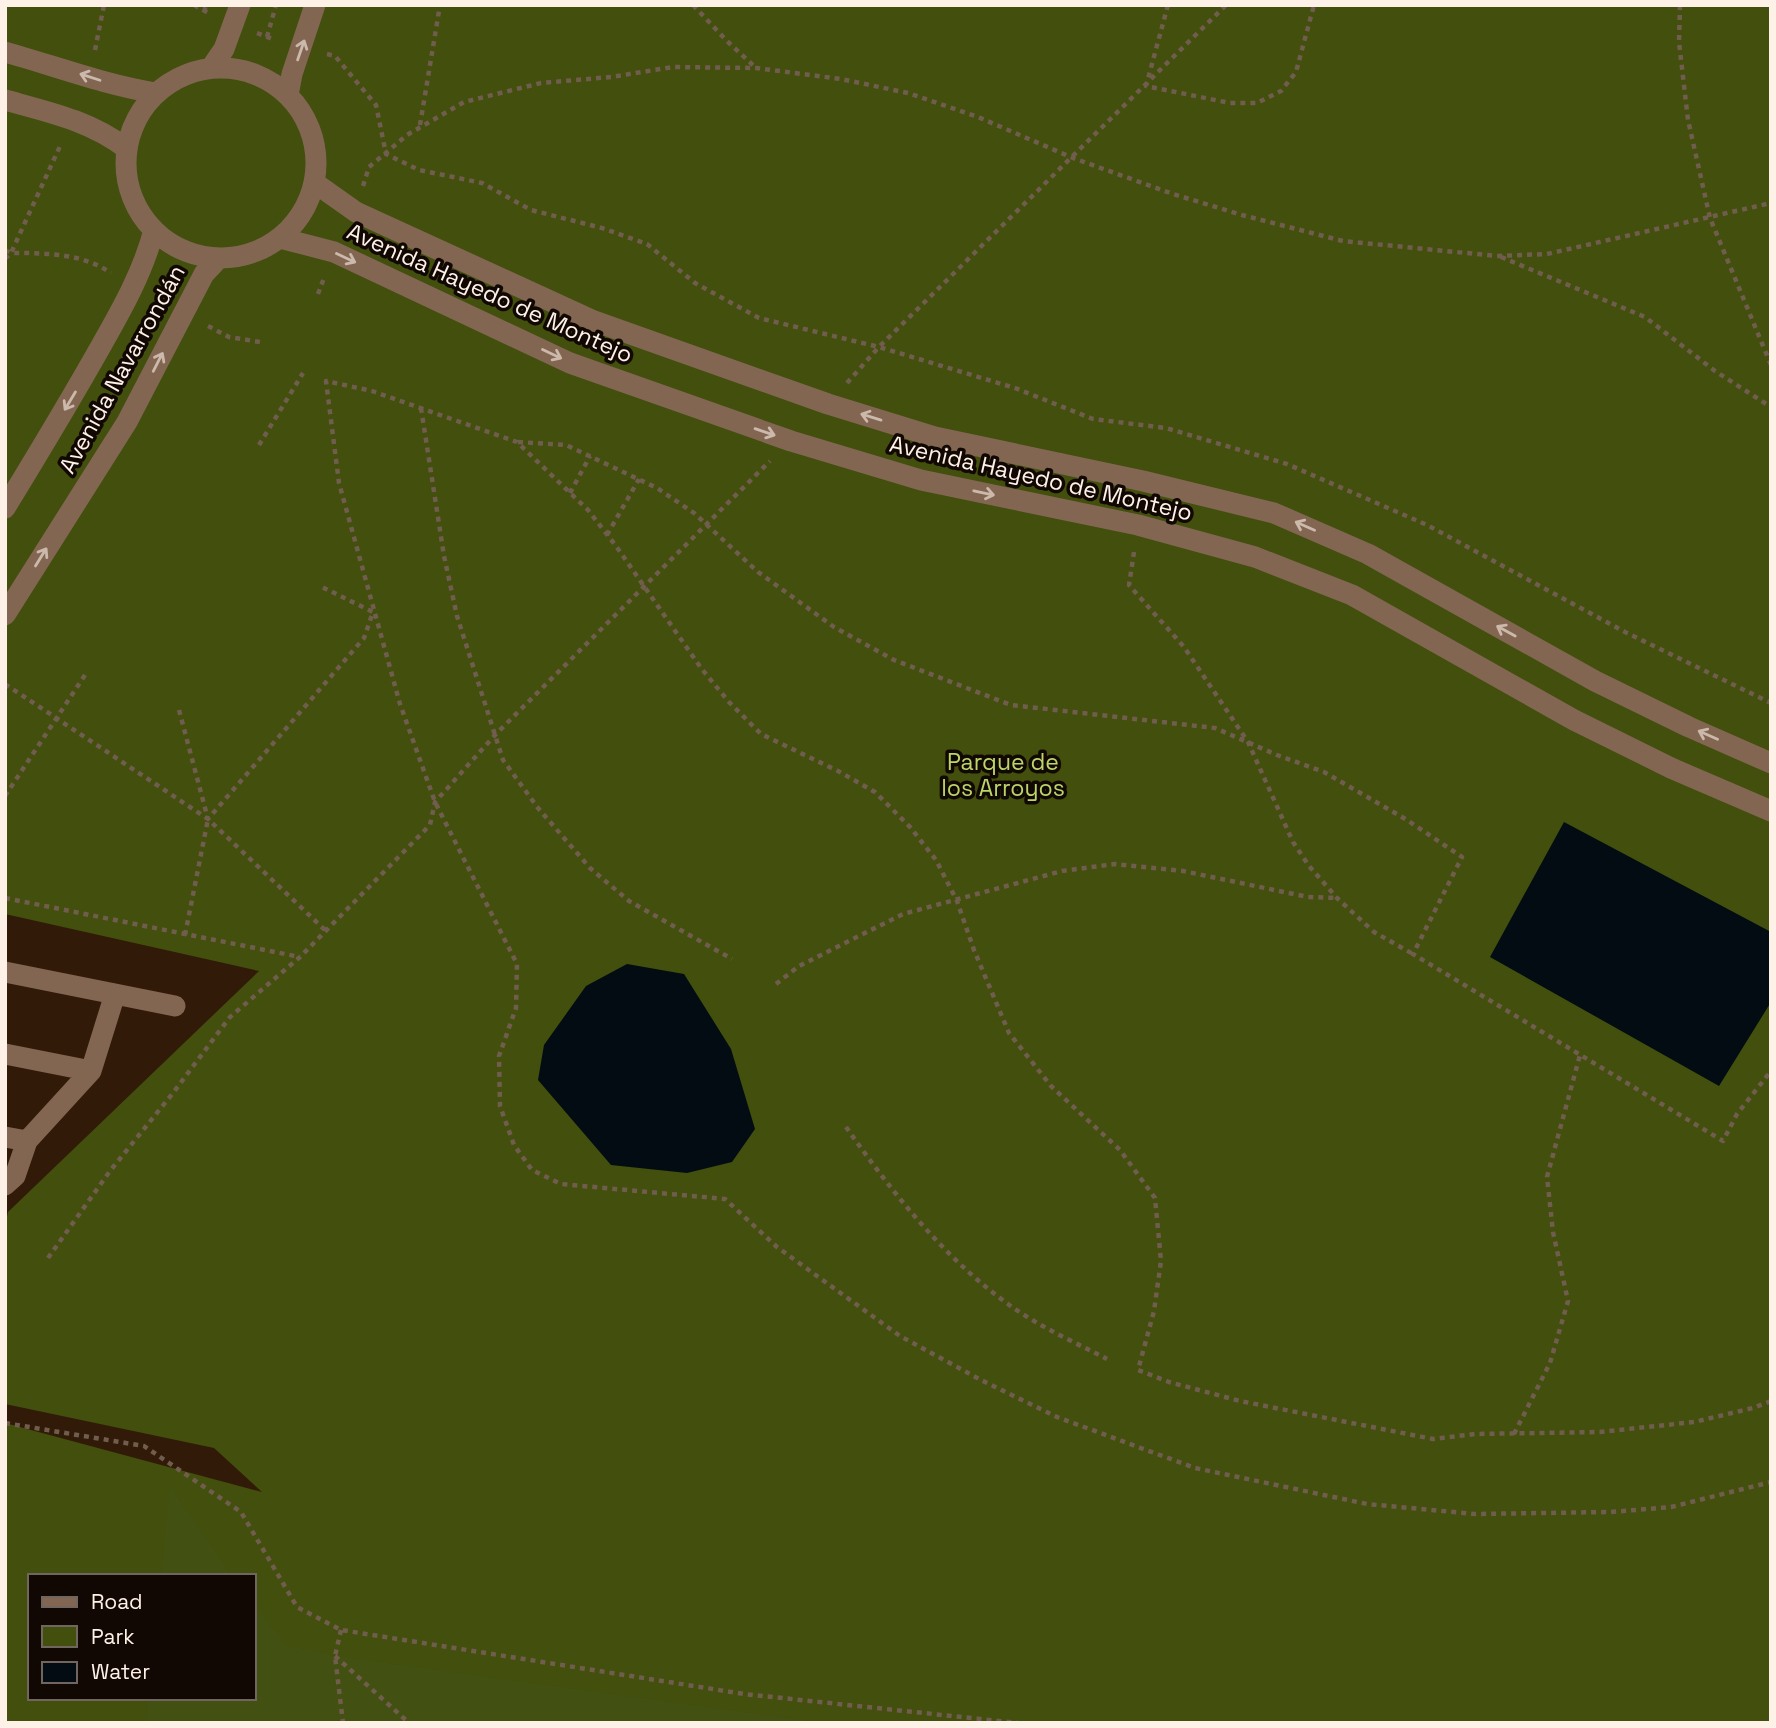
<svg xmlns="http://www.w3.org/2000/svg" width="1776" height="1728" font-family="'Space Grotesk',sans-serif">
<rect width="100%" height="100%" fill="#311a08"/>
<path fill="#424f0d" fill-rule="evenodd" d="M5,5h1766v1718h-1766v-300l257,69 -48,-44 -209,-44v-178l3,-14 251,-241 -254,-57zM30,1576h224v122h-224z"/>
<path fill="#425011" d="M170,1486l58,85 3,5h-70z
M254,1604l32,41 49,11 490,67h-679l2,-25h106z"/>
<path fill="#030c12" d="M1564,822l207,110v70l-52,84 -229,-129z
M627,964l57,10 47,75 24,80 -23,33 -45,11 -76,-8 -73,-85 6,-35 42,-59z"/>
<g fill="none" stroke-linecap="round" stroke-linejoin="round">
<path stroke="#715d4e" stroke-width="4.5" stroke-dasharray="5 5" stroke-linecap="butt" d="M194,5l16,9
M693,5l34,36 29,27
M1168,5l-22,81 84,17h27l24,-12 15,-19 18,-67
M1680,5l-1,37 9,78 22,98 61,147
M204,12l2,-7
M257,33l18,7
M267,37l9,-32
M95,50l9,-45
M327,54l8,2 41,49 10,49 33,16 63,13 49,27 71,18 45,16 48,39 64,35 120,29 136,41 78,31 73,9 121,36 140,61 198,107 146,71
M420,125l20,-120
M363,186l6,-19 38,-32 57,-33 77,-19 70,-6 62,-10 83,1 85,11 67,14 70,24 95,41 100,36 69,21 101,26 154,15 50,-2 224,-51
M5,250l6,3c34,0 71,0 100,20
M1501,257l144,60 70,54 56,36
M5,259l6,-6 50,-109
M318,294l6,-16
M208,326l21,11 31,5
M847,383l32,-36 347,-342
M421,408l23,148 13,60 46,144 35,48 52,60 39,33 103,58
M518,442l48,3 91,43 37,25 64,59 76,55 60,33 117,45 204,23 62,27 47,17 83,48 55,37 -49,97 310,187 14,-27 34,-43
M259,445l44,-72
M570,493l20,-37
M607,535l32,-56
M1134,552l-5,33 55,62 64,95 45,100 16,24 28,32 37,34 39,22
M5,684l203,135 118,112
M179,710l29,109 156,-181 9,-26 -53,-26
M5,796l80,-121
M5,898l295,59
M185,935l23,-116
M776,984l23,-18 104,-52 159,-43 53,-7 68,7 125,26 29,1
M846,1127c46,65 97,130 162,177 30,22 66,38 99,55
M48,1258l62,-87 63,-78 57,-76 70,-60 130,-132 5,-23 60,-67 275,-274
M1771,1401l-18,7 -59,14 -94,10 -125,2 -42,5 -193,-38 -71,-19 -31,-12 16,-59 7,-50 -6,-63 -35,-48 -69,-64 -42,-53 -35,-83 -17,-49 -21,-41 -26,-33 -35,-35 -37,-21 -77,-37 -32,-32 -28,-34 -85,-122 -28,-36 -71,-68 -145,-51 -46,-10 13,102 61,221 35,98 82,162 -1,44 -17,48 1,50 14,39 18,25 29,14 164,15 52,48 123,89 81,44 76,37 138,51 172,36 108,10 136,-2 60,-5 100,-25
M5,1423l139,23 97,66 56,95 44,23 403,64 274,29
M1514,1434l36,-71 18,-62 -15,-69 -6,-55 33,-122
M341,1630l-6,26 8,67
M335,1656l74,67"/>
<path stroke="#826652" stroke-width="21" d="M5,52c50,14 100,33 151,41
M211,68l13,-19 16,-44
M126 163a95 95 0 1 1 190 0a95 95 0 1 1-190 0Z
M288,95l4,-21 23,-69
M5,100c44,12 86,21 122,49
M315,183l41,29 238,109 234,83 107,33 208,44 131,32 94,41 227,127 94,46 82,36
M280,238l54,14 236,111 221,78 130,39 217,45 117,32 97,38 222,125 97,48 100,43
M5,508c33,-54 65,-107 96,-162 21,-37 42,-74 53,-116
M5,615l122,-193 77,-148 15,-16
M5,972l170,34
M5,1054l86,17
M5,1137l22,4
M5,1185l10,-9 12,-35 64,-70 24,-77"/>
</g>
<defs><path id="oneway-shaft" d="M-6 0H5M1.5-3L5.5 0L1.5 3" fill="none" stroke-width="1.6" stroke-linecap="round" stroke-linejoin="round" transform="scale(1.75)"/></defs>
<g stroke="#ccb9ac">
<use href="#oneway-shaft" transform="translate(301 50) rotate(-71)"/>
<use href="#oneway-shaft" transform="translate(90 77) rotate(-162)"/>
<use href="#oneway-shaft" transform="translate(346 258) rotate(25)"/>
<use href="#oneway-shaft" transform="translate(552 354) rotate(25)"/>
<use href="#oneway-shaft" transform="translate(158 362) rotate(-63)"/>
<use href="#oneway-shaft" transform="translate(70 401) rotate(121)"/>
<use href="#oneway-shaft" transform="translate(871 417) rotate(-163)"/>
<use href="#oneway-shaft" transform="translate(765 432) rotate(19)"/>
<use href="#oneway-shaft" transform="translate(984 493) rotate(12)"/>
<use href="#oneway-shaft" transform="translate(1305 526) rotate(-156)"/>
<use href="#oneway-shaft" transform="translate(41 557) rotate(-58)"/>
<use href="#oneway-shaft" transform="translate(1506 631) rotate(-151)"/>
<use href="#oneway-shaft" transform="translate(1708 735) rotate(-156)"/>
</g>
<g text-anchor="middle" stroke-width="7" stroke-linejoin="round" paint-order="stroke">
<g font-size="23" fill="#fef1e8" stroke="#120803">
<text transform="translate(490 293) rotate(24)" y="8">Avenida Hayedo de Montejo</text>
<text transform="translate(122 369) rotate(-61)" y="8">Avenida Navarrondán</text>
<text transform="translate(1041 478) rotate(13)" y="8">Avenida Hayedo de Montejo</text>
</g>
<g font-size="23" fill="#bbd569" stroke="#120803">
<text x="1003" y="770">Parque de<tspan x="1003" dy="26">los Arroyos</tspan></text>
</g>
</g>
<rect width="1776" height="1728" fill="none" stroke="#fef1e8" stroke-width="14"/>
<rect x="28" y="1574" width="228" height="126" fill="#120803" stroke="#70655f" stroke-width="2"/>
<rect x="42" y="1597" width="35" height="10" fill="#826652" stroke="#70655f" stroke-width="2"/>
<text x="91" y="1609" font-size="21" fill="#fef1e8">Road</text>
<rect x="42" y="1626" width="35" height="21" fill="#424f0d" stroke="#70655f" stroke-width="2"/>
<text x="91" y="1644" font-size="21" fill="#fef1e8">Park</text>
<rect x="42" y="1662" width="35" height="21" fill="#030c12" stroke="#70655f" stroke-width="2"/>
<text x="91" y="1679" font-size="21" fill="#fef1e8">Water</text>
</svg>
